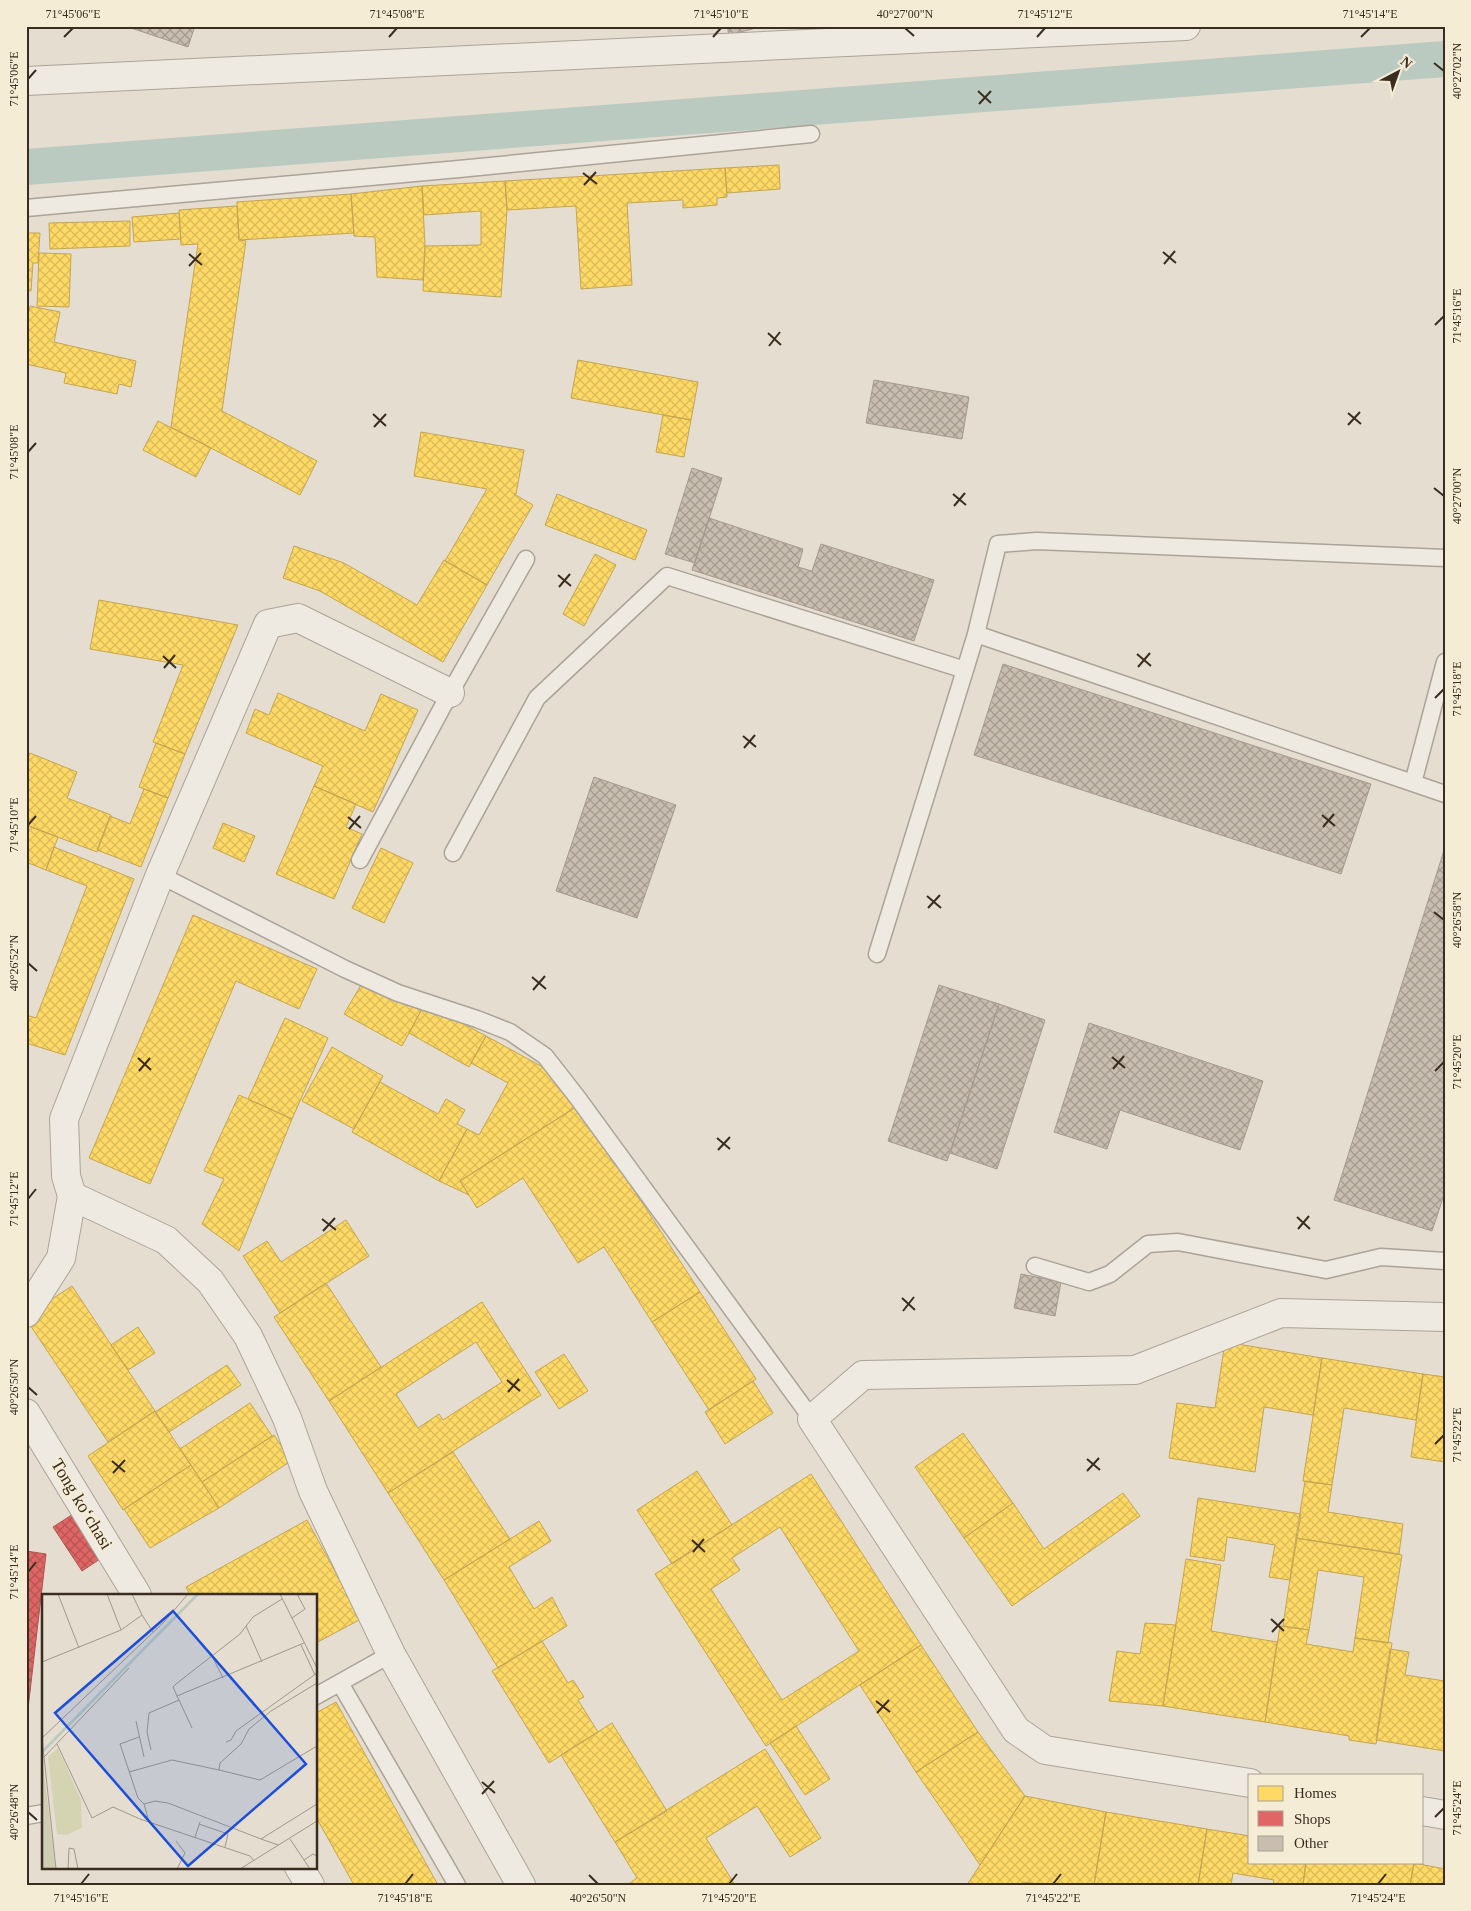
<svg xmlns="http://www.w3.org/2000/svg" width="1471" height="1911" font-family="Georgia,serif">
<defs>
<pattern id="homes-cross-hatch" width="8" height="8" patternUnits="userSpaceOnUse" patternTransform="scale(1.25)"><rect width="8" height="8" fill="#ffd966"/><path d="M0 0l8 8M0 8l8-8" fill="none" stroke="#dbbb58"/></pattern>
<pattern id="shops-cross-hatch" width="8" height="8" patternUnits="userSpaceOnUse" patternTransform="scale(1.25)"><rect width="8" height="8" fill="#e06666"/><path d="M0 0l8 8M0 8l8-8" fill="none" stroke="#b75454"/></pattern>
<pattern id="building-cross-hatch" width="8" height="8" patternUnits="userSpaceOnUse" patternTransform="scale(1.25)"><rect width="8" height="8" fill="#c9bdb0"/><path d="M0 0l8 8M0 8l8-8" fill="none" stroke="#a49a8f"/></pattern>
</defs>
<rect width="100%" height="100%" fill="#e5ded0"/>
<path fill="url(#homes-cross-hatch)" stroke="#c4a551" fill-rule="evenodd" d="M779,165l1,24 -53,4 -2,-25z
M725,168l2,29 -10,1v7l-34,3v-8l-56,3 5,82 -51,4 -5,-83 -69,4 -2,-29z
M505,181l2,29 -6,87 -78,-6 2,-45 56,-1v-34l-57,4 -2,-29z
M422,186l3,60 -2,34 -46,-3 -2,-40 -21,-1 -3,-42z
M351,194l3,39 -115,7 -2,-38z
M237,206l2,34 7,1 -24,170 95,50 -17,34 -129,-68 27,-183 -17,1 -2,-35z
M179,213l2,26 -47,3 -2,-25z
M130,221v25l-80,3 -1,-26z
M26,233h14l-2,30h-5l-2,28 -5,-1z
M39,253l32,1 -2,53 -32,-1z
M30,306l30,6 -6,30 82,19 -5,26 -12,-3 -2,10 -53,-11 2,-10 -40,-9v-40z
M578,360l120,22 -7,38 -120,-22z
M663,415l28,5 -7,37 -28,-5z
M158,421l53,27 -15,29 -53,-27z
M421,432l103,18 -8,44h-2l19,11 -46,80 -42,-24 42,-72 -73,-13z
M557,494l90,36 -12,30 -90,-35z
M294,546l50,17 73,42 27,-45 43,25 -44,77 -123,-71 -37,-13z
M595,554l21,11 -32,61 -21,-12z
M99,600l139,25 -53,129 -32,-12 30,-77 -93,-16z
M278,693l87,38 16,-37 37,16 -45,102 -59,-26 9,-20 -77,-33 9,-24 14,6z
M156,743l29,11 -17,44 -29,-11z
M30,753l47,19 -10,26 44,17 -14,37 -71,-27v-62z
M314,786l42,18 -10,23 16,7 -28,65 -58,-25z
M144,789l24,9 -27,69 -44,-17 13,-34 20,8z
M223,823l32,13 -11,26 -31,-14z
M26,825l32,12 -12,33 -20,-8z
M54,847l80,32 -69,176 -39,-12v-28l10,3 51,-132 -41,-16z
M381,848l32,15 -29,60 -32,-15z
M193,915l124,54 -18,40 -63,-28 -86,203 -61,-26z
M364,980l57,31 -19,35 -58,-32z
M425,1003l61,33 -17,31 -60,-34z
M285,1018l43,20 -36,81 -44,-20z
M486,1036l64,35 29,34 -119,76 9,14 -30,-14 28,-52 12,6 29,-52 -37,-20z
M332,1047l51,29 -29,53 -52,-28z
M380,1082l58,32 8,-15 19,11 -8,14 10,5 -28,52 -87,-49z
M239,1095l53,24 -53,132 -37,-27 22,-45 -20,-8z
M579,1105l121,187 -48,30 -48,-75 -26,16 -55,-85 -46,30 -17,-27z
M346,1220l23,36 -89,57 -37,-57 24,-15 14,21z
M326,1283l55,84 -52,34 -55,-84z
M72,1286l83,125 -47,31 -82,-123v-3z
M700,1292l56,87 -47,31 -57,-88z
M482,1302l59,93 -153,98 -59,-92zM476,1342l26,40 -59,38 -4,-6 -21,14 -22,-34z
M138,1327l17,26 -27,17 -17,-25z
M1225,1342l97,16 -9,57 -49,-8 -9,65 -86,-14 8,-55 38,5z
M564,1354l24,37 -29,18 -24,-37z
M1322,1358l101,16 -7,46 -72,-12 -12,77 -29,-4z
M227,1365l14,20 -72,47 -14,-20z
M1423,1374l22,3v85l-34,-5z
M753,1381l20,32 -48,31 -20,-32z
M250,1403l22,33 -70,46 -22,-33z
M155,1411l36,54 -68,45 -35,-54z
M963,1433l50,70 -49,35 -49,-71z
M274,1435l17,26 -72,47 -17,-26z
M453,1452l57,87 -66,41 -56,-87z
M191,1465l28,43 -69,40 -26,-39z
M697,1471l35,54 -60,39 -35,-54z
M811,1474l110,171 -155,101 -111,-172zM780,1527l79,124 -77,49 -71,-111 29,-19 -8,-12z
M1305,1481l27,4 -4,27 75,12 -4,30 -103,-16z
M1123,1493l17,23 -128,90 -48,-68 49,-35 31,46z
M1198,1498l103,16 -11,66 -21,-3 6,-32 -48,-8 -3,24 -34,-5z
M307,1520l54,99 -45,24v-48h-126l-4,-8z
M539,1521l12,20 -42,26 25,42 18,-12 15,29 -69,42 -54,-88z
M1296,1538l106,17 -14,88 -33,-5 9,-61 -46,-7 -9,60 -26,-4z
M1186,1559l35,6 -10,66 66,11 -12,80 -102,-16z
M1145,1623l31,2 -13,81 -54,-5 8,-50 23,3z
M1280,1626l29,4 -3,14 47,8 2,-14 37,5 -16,101 -27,-4v-4l-84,-14z
M542,1641l26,42 5,-3 11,17 -6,3 20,32 -49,31 -57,-92z
M921,1645l57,87 -62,40 -56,-87z
M1390,1649l19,3 -4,23 40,6v70l-69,-11z
M336,1702l102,183h-84l-38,-68v-104z
M612,1723l55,88 -52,31 -54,-87z
M796,1726l34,53 -25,16 -35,-52z
M978,1732l47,64 -45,69 -64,-93z
M765,1749l56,89 -31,19 -33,-51 -51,32 29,47h-108l10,-7 -22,-36z
M1025,1796l81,16 -12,73h-47l-24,-3 -2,3h-54z
M1106,1812l101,17 -9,56h-104z
M1207,1829l43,7v26h56l-3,23h-30l1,-5 -41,-7 -2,12h-33z
M1306,1862h103l5,1 -4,22h-107z
M1414,1863l31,6v16h-35z"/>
<path fill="url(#shops-cross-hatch)" stroke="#ae5551" d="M81,1509l28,44 -27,18 -29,-44z
M26,1551l20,3 -20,172z"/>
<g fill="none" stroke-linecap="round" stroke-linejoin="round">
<path stroke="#bacac1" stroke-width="36" d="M26,167l1419,-108"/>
</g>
<path fill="url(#building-cross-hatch)" stroke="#a69a8f" d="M125,26h70l-7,21z
M727,26h37l-35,9z
M874,380l95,17 -7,42 -96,-16z
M692,468l30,10 -27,85 -30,-9z
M709,518l94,31 -5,18 14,4 9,-27 113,36 -20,61 -222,-71z
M1003,664l368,120 -30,90 -367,-119z
M594,777l82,28 -39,113 -81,-27z
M1445,847v345l-13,39 -98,-31z
M939,985l60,19 -52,157 -59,-20z
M999,1004l46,16 -48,149 -47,-16z
M1089,1023l174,58 -23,69 -120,-40 -13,39 -53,-17z
M1021,1274l40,8 -6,34 -41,-8z"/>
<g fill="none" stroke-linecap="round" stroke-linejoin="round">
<defs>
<path id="service" d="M26,208l433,-39 352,-35
M976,634l22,-90 39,-3 408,17
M1413,783l32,-121
M453,853l84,-155 130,-122 298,94 11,-36 469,160
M360,860l90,-167 76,-134
M160,875l185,94 53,24 79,26 33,13 35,24 32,41 235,322
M877,954l88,-284
M1035,1266l54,16 21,-8 38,-30 30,-2 148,28 55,-13 64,4
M340,1683l117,202
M316,1696l75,-42
M26,1816l18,-3"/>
<path id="minor" d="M26,81l1160,-55
M450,693l-152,-75 -30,6 -108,251 -96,244 2,57 6,20 94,44 44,41 38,55 39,82 26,73 78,163 130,231
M26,1313l35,-55 11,-62
M26,1413l111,182
M1250,1783l-205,-33 -29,-20 -204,-311 51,-44 272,-5 146,-57 164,4
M1422,1811l23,4
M299,1867l11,18"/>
</defs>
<use href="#service" stroke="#aaa398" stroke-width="19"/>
<use href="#minor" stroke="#aaa398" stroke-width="30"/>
<use href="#service" stroke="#eeeae1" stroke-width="16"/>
<use href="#minor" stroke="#eeeae1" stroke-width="28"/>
</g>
<path fill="none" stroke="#3a2d20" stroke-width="2" d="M905,28l9,8M64,37l9,-9M389,37l8,-9M713,37l8,-9M1037,37l8,-9M1361,37l9,-9M1434,63l10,8M28,79l8,-9M978,91l13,12M979,104l12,-13M583,173l14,11M584,185l12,-13M1163,252l13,11M189,254l13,11M1164,264l11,-13M189,266l12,-13M1435,325l9,-9M768,333l13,12M769,346l11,-14M1348,413l13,11M373,414l13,12M1348,425l12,-13M374,427l12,-13M28,452l8,-9M1434,488l10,8M953,494l13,11M954,506l11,-13M558,575l13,11M559,587l11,-13M1137,654l14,12M163,656l13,12M1138,667l12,-14M164,668l11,-13M1435,698l9,-9M743,736l13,11M744,748l11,-13M1322,815l13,11M348,817l13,11M28,825l8,-9M1323,827l11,-13M349,829l11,-13M927,896l14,12M928,908l12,-13M1434,912l10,8M28,963l9,8M532,977l14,12M533,990l12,-14M1112,1057l13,11M138,1058l13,12M1113,1069l11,-13M139,1071l11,-13M1435,1071l9,-9M717,1138l13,11M718,1150l12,-13M28,1199l8,-10M1297,1217l13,12M322,1219l14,11M1298,1229l11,-13M323,1231l12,-13M902,1298l13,12M903,1311l11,-14M507,1380l13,11M28,1387l9,8M508,1392l11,-13M1435,1444l9,-9M1087,1459l13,11M112,1461l13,11M1087,1471l12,-13M113,1473l12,-13M692,1540l13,12M693,1552l11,-13M28,1572l8,-10M1271,1619l13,12M1272,1632l12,-13M876,1701l14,11M877,1713l12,-13M482,1782l13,11M482,1794l12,-13M28,1812l9,8M1435,1817l9,-9M589,1875l9,9M81,1884l8,-10M405,1884l8,-10M729,1884l8,-10M1053,1884l8,-10M1378,1884l8,-10"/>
<g text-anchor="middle" stroke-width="5" stroke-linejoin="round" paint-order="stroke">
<g font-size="18" fill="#3a2d20" stroke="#f5ecd6">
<text transform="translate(82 1504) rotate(59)" y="6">Tong koʻchasi</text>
</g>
</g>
<g transform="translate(42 1594)">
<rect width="275" height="275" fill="#e5ded0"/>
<path d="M16,154l23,52 1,28 -16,7 -9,-1 -9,-77z" fill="#d4d4b3"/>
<path d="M0,164l14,111h-14z" fill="#cfceb2"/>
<path fill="none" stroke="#bacac1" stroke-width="2.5" d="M1,157l155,-157"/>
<path fill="none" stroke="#a1978a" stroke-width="1" d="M16,0l21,54M65,0l14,36M90,0l10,21M238,0l37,74M250,24l13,-9 -8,-15M204,32l16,36M259,51l14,30M170,62l11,22M0,68l79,-32 21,-15 11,17M275,89l-46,28 -22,18 -8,15 -21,19 -1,7 41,10 57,-34M135,102l-4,-9 3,-3 64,-50 13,-17 29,-18M137,106l13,28M94,127l8,36M97,143l-19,7 18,54 6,6 11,-3 13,2 93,36 56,-35M0,144l122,-116 24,-28M0,144l14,131M184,148l5,-2 5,-9 81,-58M15,150l35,74 21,-11 27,12 110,37 3,4M109,156l-4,-18 2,-19 30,-13 -2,-4 127,-53M2,163l85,-89M87,178l43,-12 47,10M102,210l5,18M157,230l29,10 -3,13M153,243l5,-15M219,245l17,6M248,245l20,30M134,247l9,12 -8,16M262,266l9,-6 4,2M26,275l1,-21 5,1 4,20M198,275l77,-48"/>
<path fill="#1d4ed8" fill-opacity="0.15" stroke="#1d4ed8" stroke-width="2.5" d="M131,17l133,153 -118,102 -133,-153z"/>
<rect width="275" height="275" fill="none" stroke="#3a2d20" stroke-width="2.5"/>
</g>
<rect width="1471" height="1911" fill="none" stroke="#f5ecd6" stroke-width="55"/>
<rect x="1248" y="1774" width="175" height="90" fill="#f5ecd6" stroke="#aaa08d"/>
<rect x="1258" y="1786" width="25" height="15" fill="#ffd966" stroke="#aaa08d"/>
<text x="1294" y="1798" font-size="15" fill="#3a2d20">Homes</text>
<rect x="1258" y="1811" width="25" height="15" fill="#e06666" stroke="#aaa08d"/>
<text x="1294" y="1824" font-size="15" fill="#3a2d20">Shops</text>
<rect x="1258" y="1836" width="25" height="15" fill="#c9bdb0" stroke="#aaa08d"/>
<text x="1294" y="1848" font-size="15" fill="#3a2d20">Other</text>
<g transform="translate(1398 72) rotate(41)" stroke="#f5ecd6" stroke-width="4" paint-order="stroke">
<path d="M0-4L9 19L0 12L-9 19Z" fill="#3a2d20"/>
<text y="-8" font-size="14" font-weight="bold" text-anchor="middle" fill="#3a2d20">N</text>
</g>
<rect x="28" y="28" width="1416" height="1856" fill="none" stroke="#3a2d20" stroke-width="2"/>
<g font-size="12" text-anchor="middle" fill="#3a2d20">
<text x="73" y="18">71°45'06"E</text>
<text x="397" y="18">71°45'08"E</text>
<text x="721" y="18">71°45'10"E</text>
<text x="905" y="18">40°27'00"N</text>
<text x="1045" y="18">71°45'12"E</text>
<text x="1370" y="18">71°45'14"E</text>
<text transform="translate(1457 71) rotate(-90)" y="4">40°27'02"N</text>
<text transform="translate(14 79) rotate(-90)" y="4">71°45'06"E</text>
<text transform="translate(1457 316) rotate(-90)" y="4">71°45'16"E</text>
<text transform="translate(14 452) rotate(-90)" y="4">71°45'08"E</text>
<text transform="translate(1457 496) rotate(-90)" y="4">40°27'00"N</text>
<text transform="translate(1457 689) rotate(-90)" y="4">71°45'18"E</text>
<text transform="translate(14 825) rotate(-90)" y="4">71°45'10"E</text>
<text transform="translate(1457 920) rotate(-90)" y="4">40°26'58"N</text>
<text transform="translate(14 963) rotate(-90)" y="4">40°26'52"N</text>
<text transform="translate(1457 1062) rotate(-90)" y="4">71°45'20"E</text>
<text transform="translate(14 1199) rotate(-90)" y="4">71°45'12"E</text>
<text transform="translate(14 1387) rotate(-90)" y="4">40°26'50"N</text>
<text transform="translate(1457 1435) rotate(-90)" y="4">71°45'22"E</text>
<text transform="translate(14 1572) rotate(-90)" y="4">71°45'14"E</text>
<text transform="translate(1457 1808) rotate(-90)" y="4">71°45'24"E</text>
<text transform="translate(14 1812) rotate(-90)" y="4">40°26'48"N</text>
<text x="81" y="1902">71°45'16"E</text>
<text x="405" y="1902">71°45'18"E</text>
<text x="598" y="1902">40°26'50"N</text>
<text x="729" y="1902">71°45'20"E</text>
<text x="1053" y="1902">71°45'22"E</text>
<text x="1378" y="1902">71°45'24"E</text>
</g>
</svg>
